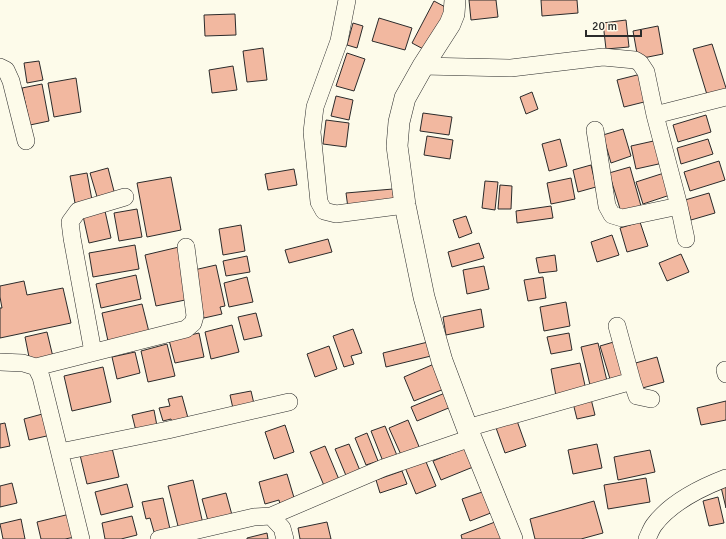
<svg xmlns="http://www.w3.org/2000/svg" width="726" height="539" font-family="Signika,sans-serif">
<rect width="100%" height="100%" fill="#fdfbea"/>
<path fill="#f2b8a0" stroke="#2b2b2b" d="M469,0h27l2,17 -27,3z
M541,0h36l1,13 -36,3z
M434,1l15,8 -22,42 -15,-8z
M235,14l1,21 -31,1 -1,-21z
M379,18l33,10 -7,22 -33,-9z
M626,20l3,27 -23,2 -3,-26z
M353,23l10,3 -6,22 -10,-3z
M658,26l5,28 -25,5 -5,-28z
M712,44l14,44v4l-18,6 -15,-49z
M263,48l4,32 -20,2 -4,-31z
M347,53l18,6 -11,32 -18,-5z
M39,61l4,19 -16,3 -3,-20z
M233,66l4,24 -25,3 -3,-23z
M641,74l7,27 -24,6 -7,-27z
M76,78l5,34 -27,5 -6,-34z
M42,84l7,37 -19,4 -8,-37z
M532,92l6,17 -12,5 -6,-17z
M336,96l17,4 -4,20 -18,-4z
M423,113l29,4 -3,18 -29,-4z
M706,115l5,17 -33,10 -5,-17z
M326,120l23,3 -3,24 -23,-3z
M623,129l8,27 -20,7 -8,-28z
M427,136l26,4 -3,19 -26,-4z
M560,139l7,27 -18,5 -7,-27z
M708,139l5,15 -32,10 -4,-16z
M658,140l5,23 -27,6 -5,-23z
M719,161l6,19 -35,11 -6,-19z
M591,165l5,22 -18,5 -5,-22z
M630,167l11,39 -20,6 -12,-39z
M108,168l7,27 -17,5 -8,-27z
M294,169l3,16 -29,5 -3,-16z
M87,173l5,27 -17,3 -5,-27z
M664,173l6,22 -27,9 -7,-22z
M171,177l10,53 -34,7 -10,-54z
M571,178l4,21 -24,5 -4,-21z
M485,181l13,1 -3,28 -13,-2z
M500,185l12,1 -1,23h-13z
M393,189l1,15 -46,4 -2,-15z
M709,193l6,20 -24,7 -6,-20z
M551,206l2,12 -36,5 -1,-12z
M137,209l5,28 -23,4 -5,-28z
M105,211l6,27 -22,5 -6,-27z
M466,216l6,17 -13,5 -6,-18z
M640,222l8,24 -21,6 -7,-24z
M241,225l4,26 -22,4 -4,-26z
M612,235l7,20 -22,7 -6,-20z
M328,239l4,13 -43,11 -4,-13z
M479,243l5,15 -32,9 -4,-15z
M135,245l4,24 -46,8 -4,-24z
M179,247l11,52 -34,7 -11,-51z
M681,254l8,18 -22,9 -8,-18z
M555,255l2,16 -18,2 -3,-15z
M247,256l3,16 -24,4 -3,-15z
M216,265l9,41 -5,1 2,7 -18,4 -10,-48z
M484,266l5,23 -22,5 -4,-24z
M136,275l5,24 -40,9 -5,-24z
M247,277l6,25 -24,5 -5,-24z
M543,277l3,21 -18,3 -4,-21z
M24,281l3,14 36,-7 8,35 -71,15v-30h2l-2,-11v-11z
M566,302l4,24 -26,5 -4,-24z
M142,304l7,28 -41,9 -6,-28z
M481,309l3,18 -38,8 -3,-18z
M256,313l6,23 -18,4 -6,-23z
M232,325l7,27 -28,7 -6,-27z
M353,329l9,24 -11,3 3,8 -10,3 -11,-31z
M47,332l6,25 -23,5 -5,-25z
M199,333l5,24 -29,6 -6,-23z
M569,333l3,17 -21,4 -4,-17z
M432,341l3,14 -49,12 -3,-14z
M617,341l9,34 -16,4 -10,-33z
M598,343l9,38 -17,4 -9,-38z
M167,344l8,32 -27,6 -7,-31z
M329,346l8,23 -22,8 -8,-23z
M135,352l5,21 -23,6 -5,-22z
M657,357l7,25 -25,7 -7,-25z
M580,363l6,27 -30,6 -5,-27z
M434,364l10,25 -30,12 -10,-24z
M103,367l8,35 -39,9 -8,-35z
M251,391l4,17 -21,5 -4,-18z
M445,393l6,14 -34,14 -6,-14z
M590,395l5,20 -18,4 -5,-20z
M182,396l6,22 -16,4 -1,-3 -8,2 -4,-13 11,-2 -2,-7z
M726,401v19l-25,5 -4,-17z
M154,410l3,16 -21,5 -4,-16z
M46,413l5,22 -22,5 -5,-21z
M516,418l10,28 -21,7 -10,-28z
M408,420l12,29 -18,8 -13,-29z
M5,423l5,23 -10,2v-24z
M285,425l9,27 -20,7 -9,-27z
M385,426l13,32 -14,6 -13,-33z
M367,433l11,28 -12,4 -11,-27z
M349,444l12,29 -14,5 -12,-29z
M597,444l5,24 -29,6 -5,-24z
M325,446l15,36 -15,6 -15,-36z
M470,446l8,19 -37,15 -8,-19z
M112,448l7,29 -32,7 -7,-29z
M650,450l5,22 -37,8 -4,-23z
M424,457l12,29 -20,8 -12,-29z
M402,471l5,13 -27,9 -4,-13z
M287,474l8,27 -15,4 -1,-5 -14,4 -6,-22z
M646,478l4,24 -42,7 -4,-24z
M193,480l10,44 -24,6 -11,-44z
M12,483l5,20 -17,4v-21z
M127,484l6,23 -32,8 -6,-23z
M726,486v22l-5,-21z
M488,490l8,21 -26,10 -8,-22z
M226,493l6,22 -24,6 -6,-22z
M718,497l6,26 -15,3 -6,-25z
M163,498l7,31 -16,3 -4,-14 -4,1 -4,-17z
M594,501l9,32 -22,6h-46l-5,-20z
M70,514l5,23 -10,2h-24l-4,-17z
M132,516l5,19 -16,4h-16l-3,-16z
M21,519l4,20h-22l-3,-15z
M327,522l4,17h-31l-2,-11z
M495,522l6,17h-39l-1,-4z
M267,533l1,6h-21v-1z"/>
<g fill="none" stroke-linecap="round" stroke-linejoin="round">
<defs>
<path id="minor" d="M347,0l-8,41 -24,66 -3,25 7,70 5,9 12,3 69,-9
M423,66l88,2 92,-11 32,3 5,3 6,9 9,43 24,91 7,33
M0,67l6,3 5,11 15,60
M655,115l71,-18
M595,130l12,76 5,9 10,3 57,-12
M617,326l15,55
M93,352l-21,-114 -2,-16 8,-11 47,-14
M0,362l23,1 13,4 5,10 40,162
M36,367l150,-38 7,-6 2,-7 -9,-69
M725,370l1,4
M467,428l165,-47 5,15 14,3
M60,452l108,-22 121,-28
M271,516l112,-48 88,-30
M159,539l95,-22 17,-1 11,12 3,11
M647,539c2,-4 4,-10 7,-14 17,-23 46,-37 72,-47"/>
<path id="tertiary" d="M455,0l-1,14 -4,10 -27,42 -18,32 -6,24 -2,24 8,59 19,92 18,64 29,77 41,101"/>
</defs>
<use href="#minor" stroke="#2b2b2b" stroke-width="18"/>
<use href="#tertiary" stroke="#2b2b2b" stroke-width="22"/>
<use href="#minor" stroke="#fdfbea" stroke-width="17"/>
<use href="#tertiary" stroke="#fdfbea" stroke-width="21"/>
</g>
<path d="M586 30v6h55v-6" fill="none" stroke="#2b2b2b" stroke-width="2"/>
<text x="592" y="30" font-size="12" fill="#2b2b2b" stroke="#fdfbea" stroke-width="3" paint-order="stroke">20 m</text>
</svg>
